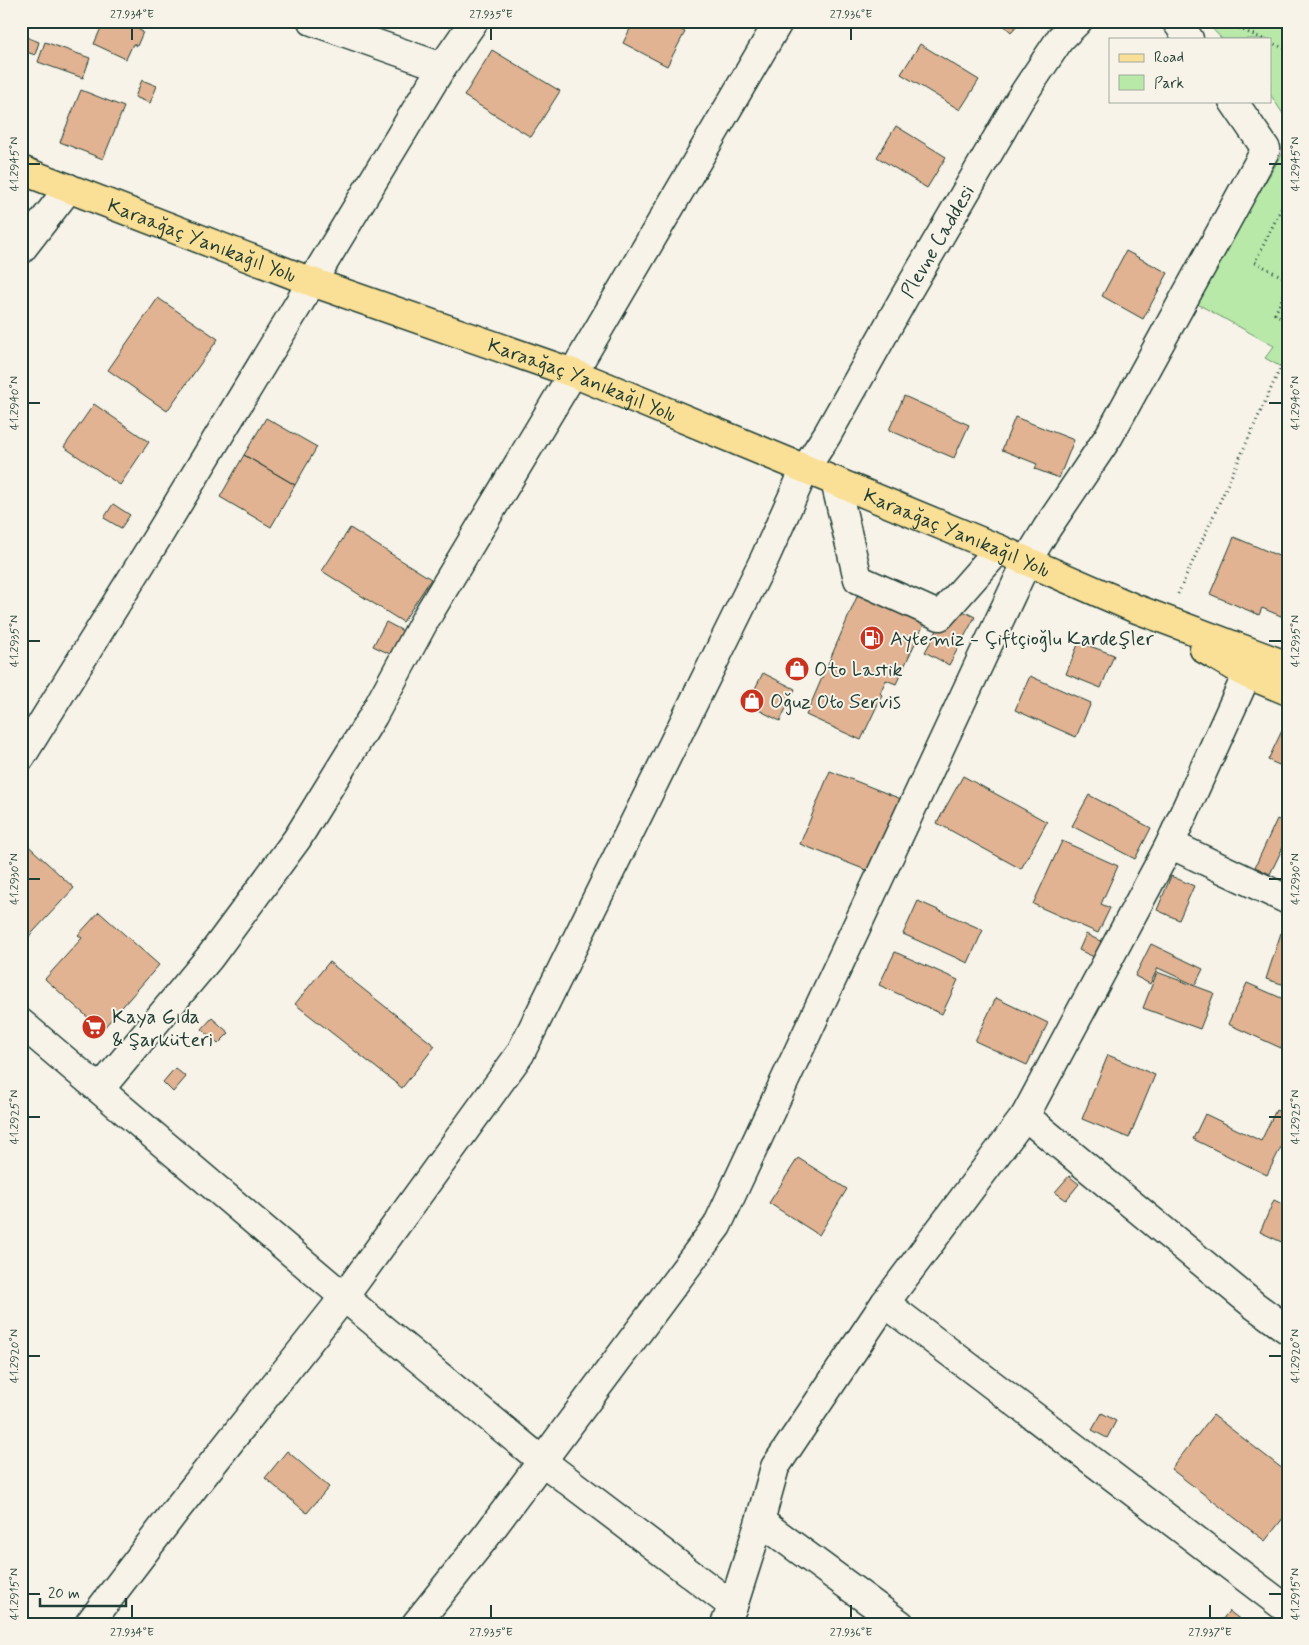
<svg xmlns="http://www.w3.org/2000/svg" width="1309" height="1645" font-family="Mynerve,sans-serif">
<rect width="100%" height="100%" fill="#f7f3e8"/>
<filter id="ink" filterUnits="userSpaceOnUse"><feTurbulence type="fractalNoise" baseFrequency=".02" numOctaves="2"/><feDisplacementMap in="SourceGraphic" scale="10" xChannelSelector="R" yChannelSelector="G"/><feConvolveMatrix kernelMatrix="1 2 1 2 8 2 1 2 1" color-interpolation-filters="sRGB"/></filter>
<g filter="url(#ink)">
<path fill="#b8e9a9" stroke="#6c936e" d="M1205,21h83v350l-23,-13 9,-12 -80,-44 93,-156v-26l-17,-26v-55h-48z"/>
<path fill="#e1b392" stroke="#1f3d34" d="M104,21h39l-4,9 4,2 -6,14 -4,-2 -7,15 -32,-15z
M634,21h30l21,11 -18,34 -44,-23z
M999,21h22l-10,11z
M21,35l18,7 -4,13 -14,-5z
M45,42l45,16 -7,20 -45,-16z
M920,44l59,36 -19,30 -59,-36z
M492,50l68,41 -29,46 -67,-41z
M142,80l15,6 -7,17 -15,-6z
M81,90l43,17 -21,52 -43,-17z
M896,126l50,31 -19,31 -50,-31z
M1126,251l42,22 -25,46 -41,-23z
M158,298l60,41 -51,72 -59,-41z
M904,396l65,29 -15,33 -65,-28z
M94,404l55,38 -29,43 -56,-38z
M1015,417l59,23 -15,38 -24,-9 2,-5 -35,-14z
M266,418l51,29 -22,38 -51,-30z
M244,455l51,30 -24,42 -51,-30z
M113,504l17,11 -9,13 -17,-10z
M350,528l81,51 -28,43 -81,-51z
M1234,537l54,23v59l-26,-11 -3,7 -49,-21z
M859,592l66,30 -29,62 -10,-4 -6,13 2,2 -21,45 -55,-25z
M951,605l24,12 -26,48 -24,-13z
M386,622l17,9 -13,23 -17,-8z
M1079,642l35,13 -13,33 -35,-14z
M763,673l32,16 -15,32 -33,-17z
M1030,676l61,27 -15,34 -61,-27z
M1288,718v51l-20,-9z
M830,771l71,28 -30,73 -71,-28z
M963,776l84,46 -26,47 -84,-46z
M1089,795l62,33 -16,31 -63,-33z
M1277,819l11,5v13l-18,37 -15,-7z
M21,839l53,49 -53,57z
M1062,841l56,25 -17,38 9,4 -12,25 -65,-29z
M1171,876l23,10 -15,34 -22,-10z
M918,901l65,29 -15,33 -65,-29z
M99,912l60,53 -57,65 -57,-51 37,-41 -4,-3z
M1281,933l7,2v51l-22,-7z
M1086,934l16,8 -8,15 -15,-7z
M1151,944l52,25 -8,16 -37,-17 -8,16 -15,-8z
M895,952l63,28 -16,34 -63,-29z
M329,962l106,84 -33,42 -107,-84z
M1157,972l57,21 -14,36 -57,-21z
M1247,983l41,18v32l-7,15 -53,-24z
M996,998l52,25 -21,42 -52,-24z
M212,1018l17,15 -11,11 -16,-15z
M1108,1055l47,20 -26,63 -47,-19z
M175,1068l11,9 -13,15 -10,-10z
M1276,1110l12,6v17l-21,42 -74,-36 12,-25 56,27z
M798,1158l49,31 -28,46 -50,-32z
M1069,1176l10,8 -13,16 -11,-8z
M1274,1200l14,7v38l-28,-13z
M1102,1413l14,8 -9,17 -15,-8z
M1213,1415l75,58v39l-23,29 -94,-72z
M287,1451l42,36 -22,26 -42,-35z
M1229,1611l17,13h-27z"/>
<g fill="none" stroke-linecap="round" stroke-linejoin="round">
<defs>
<g id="minor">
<path d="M312,21l130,46"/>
<path d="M1176,21l13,18"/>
<path d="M21,250l48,-62"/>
<path d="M835,481l23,98 82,37 59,-67"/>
<path d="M21,757l136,-219 285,-471 32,-46"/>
<path d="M1170,844l118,56"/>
<path d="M21,1023l323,274 198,164 191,145"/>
<path d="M100,1089l110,-132 87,-118 76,-123 53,-98 147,-245 206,-352"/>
<path d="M1025,1116l230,190 33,24"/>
<path d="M885,1303l403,307"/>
<path d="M760,1521l140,103"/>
<path id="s1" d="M89,1624l87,-114 168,-213 176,-243 244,-494 41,-91 22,-34 78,-139 115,-197 40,-60 18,-18"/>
<path d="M416,1624l71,-89 230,-309 310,-665 20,-33 62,-92 157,-287 -33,-48"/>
<path d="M725,1624l8,-18 27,-85 15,-54 110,-164 140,-187 145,-272 77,-170"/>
</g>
<g id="major">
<path id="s2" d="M21,170l291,112 261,91 426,176 135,59 154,58"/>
<path d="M1204,649l43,25 41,17"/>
</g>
</defs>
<use href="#minor" stroke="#1f3d34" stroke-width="31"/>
<use href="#major" stroke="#1f3d34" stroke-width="31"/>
<path stroke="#1f3d34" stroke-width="3" stroke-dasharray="1 4" stroke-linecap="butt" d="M1239,21l-3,6 27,12
M1270,42l18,8
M1288,195l-33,67 33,18
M1288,286l-13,28 13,7
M1178,594l110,-243"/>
<use href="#minor" stroke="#f7f3e8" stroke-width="28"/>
<use href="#major" stroke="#fadf96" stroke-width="28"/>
</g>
</g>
<path fill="none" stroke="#1f3d34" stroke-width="2" d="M132,28v12M491,28v12M851,28v12M28,164h12M1269,164h13M28,403h12M1269,403h13M28,641h12M1269,641h13M28,879h12M1269,879h13M28,1117h12M1269,1117h13M28,1356h12M1269,1356h13M28,1594h12M1269,1594h13M132,1605v13M491,1605v13M851,1605v13M1210,1605v13"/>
<defs>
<symbol id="fuel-disc" viewBox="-11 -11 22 22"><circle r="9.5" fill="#c8321e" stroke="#f7f3e8"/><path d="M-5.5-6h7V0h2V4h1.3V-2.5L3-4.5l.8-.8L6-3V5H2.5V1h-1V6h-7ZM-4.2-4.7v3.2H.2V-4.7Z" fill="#fff"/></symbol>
<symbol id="shop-disc" viewBox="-11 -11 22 22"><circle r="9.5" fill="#c8321e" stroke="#f7f3e8"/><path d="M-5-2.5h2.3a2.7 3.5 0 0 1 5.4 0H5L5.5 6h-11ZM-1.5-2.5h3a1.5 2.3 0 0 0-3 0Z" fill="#fff"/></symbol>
<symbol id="supermarket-disc" viewBox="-11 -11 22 22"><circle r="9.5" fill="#c8321e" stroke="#f7f3e8"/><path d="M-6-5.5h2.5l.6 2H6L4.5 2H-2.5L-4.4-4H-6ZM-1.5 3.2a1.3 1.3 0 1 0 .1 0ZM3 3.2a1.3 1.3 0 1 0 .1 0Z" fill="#fff"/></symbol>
</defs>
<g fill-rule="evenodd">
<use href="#fuel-disc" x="858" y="624" width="28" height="28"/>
<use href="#shop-disc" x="783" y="655" width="28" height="28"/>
<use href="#shop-disc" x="738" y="687" width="28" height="28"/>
<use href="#supermarket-disc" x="80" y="1013" width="28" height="28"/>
</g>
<g text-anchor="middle" stroke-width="4" stroke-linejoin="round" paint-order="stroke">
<g font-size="20" fill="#1f3d34" stroke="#f7f3e8">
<text dy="7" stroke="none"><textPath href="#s2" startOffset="194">Karaağaç Yanıkağıl Yolu</textPath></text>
<text dy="7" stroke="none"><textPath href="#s1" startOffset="1629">Plevne Caddesi</textPath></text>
<text dy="7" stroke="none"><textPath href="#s2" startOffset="599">Karaağaç Yanıkağıl Yolu</textPath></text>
<text dy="7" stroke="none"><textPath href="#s2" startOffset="1004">Karaağaç Yanıkağıl Yolu</textPath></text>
</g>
<g font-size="20" fill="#1f3d34" stroke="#f7f3e8" text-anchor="start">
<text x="890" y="645">Aytemiz - Çiftçioğlu Kardeşler</text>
<text x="814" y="676">Oto Lastik</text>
<text x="770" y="708">Oğuz Oto Servis</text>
<text x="112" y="1023">Kaya Gıda<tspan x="112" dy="23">&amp; Şarküteri</tspan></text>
</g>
</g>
<rect width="1309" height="1645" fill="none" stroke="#f7f3e8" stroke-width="55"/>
<rect x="1109" y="38" width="162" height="65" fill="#f7f3e8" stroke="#a1aaa0"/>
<rect x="1119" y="54" width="25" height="8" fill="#fadf96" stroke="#a1aaa0"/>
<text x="1154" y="62" font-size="15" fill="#1f3d34">Road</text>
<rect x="1119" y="75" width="25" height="15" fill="#b8e9a9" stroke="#a1aaa0"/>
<text x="1154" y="88" font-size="15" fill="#1f3d34">Park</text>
<path d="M40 1598v8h86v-8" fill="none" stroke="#1f3d34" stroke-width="2.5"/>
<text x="48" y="1598" font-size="15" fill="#1f3d34" stroke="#f7f3e8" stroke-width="4" paint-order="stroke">20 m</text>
<rect x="28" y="28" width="1254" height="1590" fill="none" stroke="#1f3d34" stroke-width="2"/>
<g font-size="12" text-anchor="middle" fill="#1f3d34">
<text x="132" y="18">27.934°E</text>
<text x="491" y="18">27.935°E</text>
<text x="851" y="18">27.936°E</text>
<text transform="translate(14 164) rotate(-90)" y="4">41.2945°N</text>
<text transform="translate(1295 164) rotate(-90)" y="4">41.2945°N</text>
<text transform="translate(14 403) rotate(-90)" y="4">41.2940°N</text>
<text transform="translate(1295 403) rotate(-90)" y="4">41.2940°N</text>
<text transform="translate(14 641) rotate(-90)" y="4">41.2935°N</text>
<text transform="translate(1295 641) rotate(-90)" y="4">41.2935°N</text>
<text transform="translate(14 879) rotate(-90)" y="4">41.2930°N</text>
<text transform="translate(1295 879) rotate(-90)" y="4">41.2930°N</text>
<text transform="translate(14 1117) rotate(-90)" y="4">41.2925°N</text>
<text transform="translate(1295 1117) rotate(-90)" y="4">41.2925°N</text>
<text transform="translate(14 1356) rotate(-90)" y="4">41.2920°N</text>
<text transform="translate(1295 1356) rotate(-90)" y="4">41.2920°N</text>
<text transform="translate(14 1594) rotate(-90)" y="4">41.2915°N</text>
<text transform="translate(1295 1594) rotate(-90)" y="4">41.2915°N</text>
<text x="132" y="1636">27.934°E</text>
<text x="491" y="1636">27.935°E</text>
<text x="851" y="1636">27.936°E</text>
<text x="1210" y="1636">27.937°E</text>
</g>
</svg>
